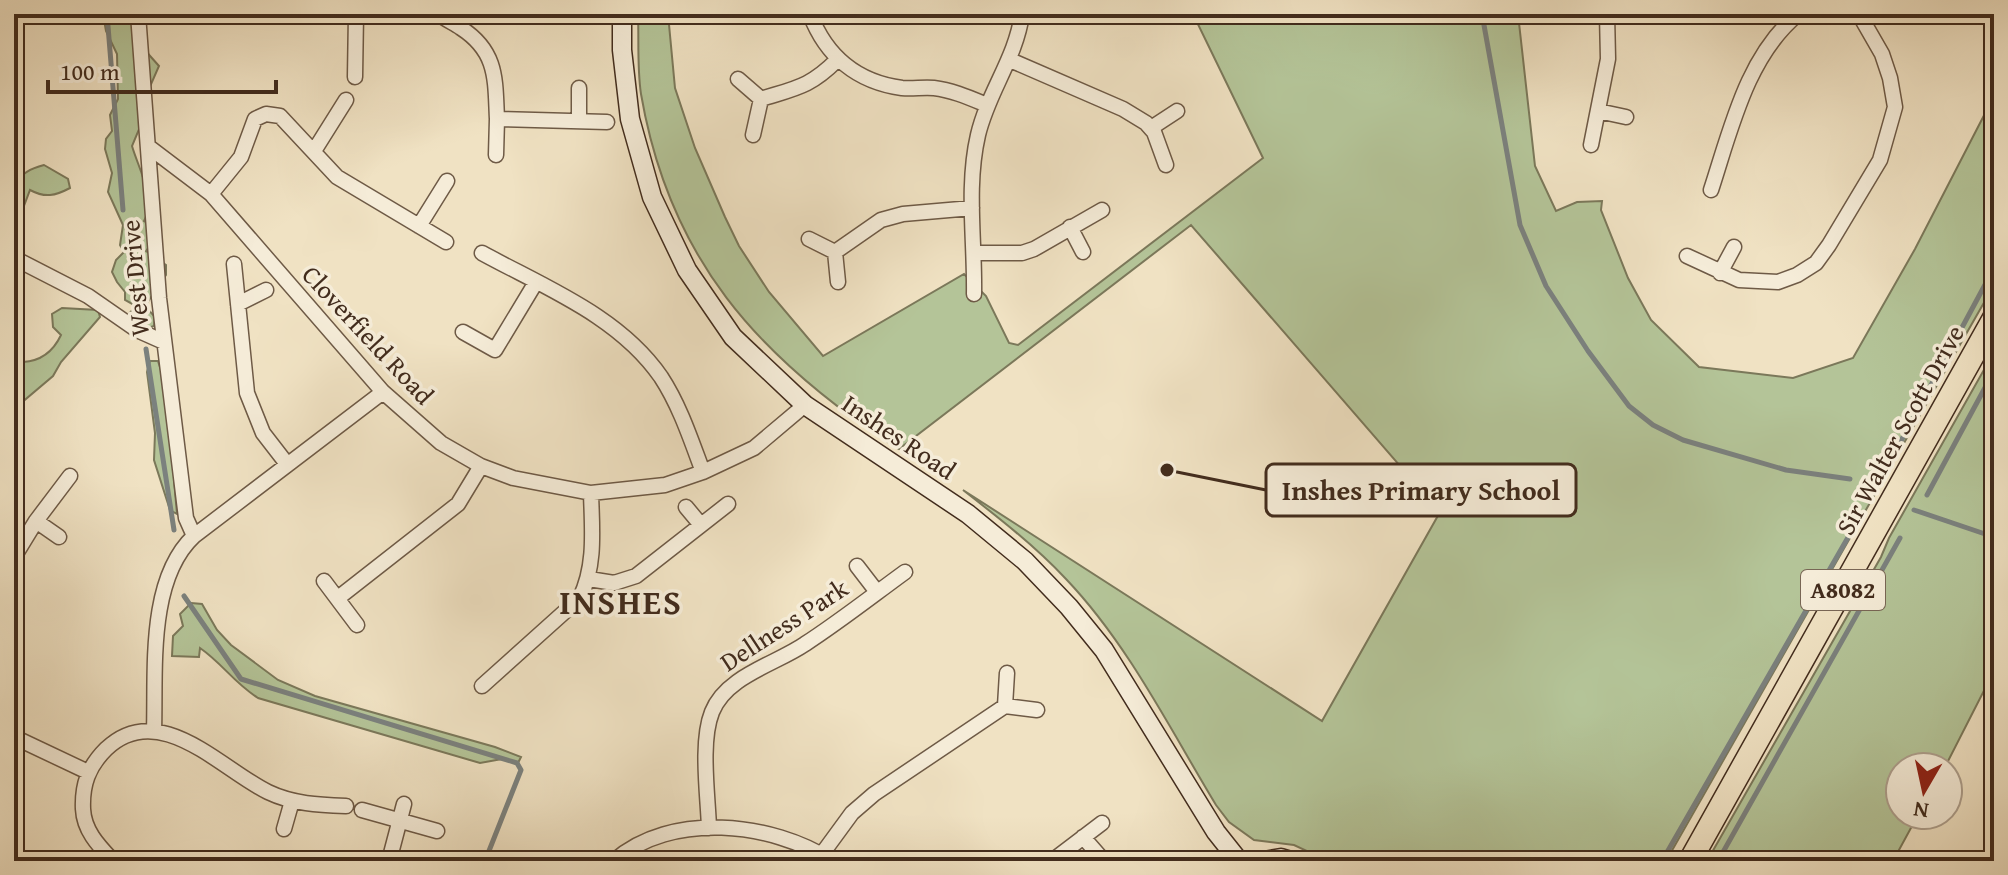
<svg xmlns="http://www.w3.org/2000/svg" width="2008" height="875" font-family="'Gentium Book Plus',serif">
<rect width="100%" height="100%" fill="#f0e2c3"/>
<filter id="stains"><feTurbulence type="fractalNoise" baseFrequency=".0025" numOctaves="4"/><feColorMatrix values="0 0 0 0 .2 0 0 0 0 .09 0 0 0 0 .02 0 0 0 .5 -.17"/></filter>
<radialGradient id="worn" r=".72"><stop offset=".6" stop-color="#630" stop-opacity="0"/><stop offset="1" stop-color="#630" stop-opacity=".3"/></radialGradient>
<path fill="#b4c498" stroke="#7b785a" stroke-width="2" d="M103,14h30l2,25 24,27 -11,25 -8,36 -8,19c7,24 24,52 12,75l4,2 3,21 -5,7 20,14v10l-21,31 10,11 -1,9 -9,3 -18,-13 9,-10 -11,-6v-8l-8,-10 -5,-10 4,-12 8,-8 -4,-7 3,-20 -15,-33 4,-19 -7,-24 1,-10 6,-8 -2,-16 8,-16 -1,-45 -11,-23z
M638,14h30l7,74 20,60 30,69 14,29 30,46 54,64 141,-82 22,22 23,47 9,2 245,-187 -70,-144h325l17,152 21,45 21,-9 25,-1 -1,9 27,68 23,42 48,47 94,11 60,-20 62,-109 79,-153v189l-328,576h-350l-9,-10 -13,-6 -40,-5 -25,-18 -13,-17c-46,-76 -88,-161 -150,-226 -31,-33 -67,-61 -103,-89l359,231 118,-209 -249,-287 -292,224 -7,-4c-135,-89 -223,-187 -251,-351 -4,-26 -2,-54 -3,-80z
M44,165l24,14 2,9c-15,8 -25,10 -40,2l-8,21 -8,13c0,-31 -6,-50 30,-59z
M62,308l36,2 2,7 -39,45 -8,14 -39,33v-34l9,-13c18,-1 30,-10 38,-27l-8,-8 -1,-13z
M1994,352v319l-49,96h-45v48h18l-25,46h-186l174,-304 8,-19z
M150,361h8l6,19 11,84 -1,16 3,34 -7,-4 -16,-50 1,-27 -8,-61z
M191,603l11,1 15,26 14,15 47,35 37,16 180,51 26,10 -3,6 -16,-4 -22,4 -222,-65c-25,-16 -35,-34 -58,-50l-1,9 -27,-1 1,-20 10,-10 -3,-12z"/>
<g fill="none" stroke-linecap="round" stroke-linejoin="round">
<path stroke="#7b817e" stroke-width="5" d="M107,14l16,196
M1482,14l38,211 26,61 42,65 41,55 24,19 30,15 103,30 64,9
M146,349l28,181
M1887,467l107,-199
M1927,495l67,-124
M1914,510l80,27
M184,596l57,83 276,84 4,7 -36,91
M1662,861l196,-341
M1718,861l182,-323"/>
<defs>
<path id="street" d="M138,14l21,284 27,220 8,18
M439,14c7,6 15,9 22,14 37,24 34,52 36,91l110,3
M810,14c16,42 47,68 92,74 11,1 21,-1 32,0 18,2 36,10 53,17
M1010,60l113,49 23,14 8,9 12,33
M355,77l1,-63
M738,79l23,20 -8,36
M761,99c35,-11 49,-12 76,-39
M1598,111l28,6
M579,121v-33
M1151,128l26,-17
M1591,145l17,-86 -1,-45
M149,147l62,47 172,198 58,51 40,23 32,12 78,15 74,-8 38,-13 51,-24 51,-43
M314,151l32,-51
M496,155l1,-36
M1711,190c20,-61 36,-134 87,-176
M211,194l30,-37 14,-38 11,-5 14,2 57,61 109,65
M419,226l28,-45
M1070,227l13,25
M809,239l26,13 3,30
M835,252l46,-32 22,-6 69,-6
M482,253c62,34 137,63 179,124 19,29 30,63 42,95
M975,253h47l12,-4 68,-39
M1687,256l52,24 39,2 19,-7 19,-12 13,-18 51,-85 15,-53 -5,-29 -8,-24 -23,-40
M14,258l74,38 49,34 27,12
M234,264l13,129 16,40 24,31
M1720,273l14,-26
M974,294c1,-53 -8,-107 4,-159 10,-43 38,-77 44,-121
M238,304l28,-14
M463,332l32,18 41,-68
M686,507l15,18
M36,521l23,16
M14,557l22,-36 34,-45
M857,566l20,26
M589,579l25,4 22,-7 92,-72
M324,581l33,44
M338,598l120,-94 23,-38
M1007,673l-2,33 32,4
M482,686l98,-88c16,-33 12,-69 11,-105
M154,732c2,-61 -7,-152 40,-196l189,-144
M14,737l74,35
M362,810l75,21
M709,828c-1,-32 -9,-86 3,-116 14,-36 64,-48 93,-68 34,-22 67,-48 100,-72
M284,829l8,-28
M1083,837l21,24
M822,854l30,-41 22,-19 131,-88
M113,861c-14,-15 -29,-30 -30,-52 -1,-24 5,-42 23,-60 53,-51 116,21 162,43 25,12 51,13 78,14
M389,861l15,-57
M614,861c57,-50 158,-39 218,0
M1052,861l50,-38"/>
<path id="secondary" d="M622,14v36l8,69 22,78 35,73 46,67 72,68 163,109 57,47 44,46 35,43 112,182 23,29
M1264,861l17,-3 10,3"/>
<path id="primary" d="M1690,861l304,-543"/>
</defs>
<use href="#street" stroke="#6e5a46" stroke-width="17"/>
<use href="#secondary" stroke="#422c1d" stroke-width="21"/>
<use href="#primary" stroke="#422c1d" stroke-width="25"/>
<use href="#street" stroke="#f5ecd8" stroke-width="14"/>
<use href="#secondary" stroke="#f5ecd8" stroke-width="18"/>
<use href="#primary" stroke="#f0e2c3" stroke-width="22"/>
</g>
<g text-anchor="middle" stroke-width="7" stroke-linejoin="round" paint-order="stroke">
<rect fill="#f5ecd8" stroke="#786655" stroke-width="2" x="1801" y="570" width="84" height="40" rx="6"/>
<g font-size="24" font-weight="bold" fill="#422c1d">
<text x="1843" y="598">A8082</text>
</g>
<g font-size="26" fill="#422c1d" stroke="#f5ecd8">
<text transform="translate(135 278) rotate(-95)" y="9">West Drive</text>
<text transform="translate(368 335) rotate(47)" y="9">Cloverfield Road</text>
<text transform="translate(1900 430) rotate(-61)" y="9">Sir Walter Scott Drive</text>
<text transform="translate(899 437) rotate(34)" y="9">Inshes Road</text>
<text transform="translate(784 625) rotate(-33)" y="9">Dellness Park</text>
</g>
<g font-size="34" font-weight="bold" letter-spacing="2" fill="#422c1d" stroke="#f5ecd8">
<text x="621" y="614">INSHES</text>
</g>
</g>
<path fill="none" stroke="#422c1d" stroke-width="3" d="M1167 470L1266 490"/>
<circle fill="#422c1d" stroke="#f5ecd8" stroke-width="3" cx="1167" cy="470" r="8"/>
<rect fill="#f5ecd8" stroke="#422c1d" stroke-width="3" x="1266" y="464" width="310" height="52" rx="8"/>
<g font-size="28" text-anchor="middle" font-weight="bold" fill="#422c1d">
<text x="1421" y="500">Inshes Primary School</text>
</g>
<rect width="2008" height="875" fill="none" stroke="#f0e2c3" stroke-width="48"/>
<rect x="16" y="16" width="1976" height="843" fill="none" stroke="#422c1d" stroke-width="4"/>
<rect x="24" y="24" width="1960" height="827" fill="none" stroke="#422c1d" stroke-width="2"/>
<g transform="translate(1924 791) rotate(189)"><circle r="38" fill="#f5ecd8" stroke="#ad9f8d" stroke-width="2"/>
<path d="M0-6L14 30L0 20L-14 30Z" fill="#8f2418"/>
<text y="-12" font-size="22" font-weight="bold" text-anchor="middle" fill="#422c1d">N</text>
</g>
<path d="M48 80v12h228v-12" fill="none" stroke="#422c1d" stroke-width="4"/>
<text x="60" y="80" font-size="24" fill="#422c1d" stroke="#f5ecd8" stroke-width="6" paint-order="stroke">100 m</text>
<rect width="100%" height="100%" filter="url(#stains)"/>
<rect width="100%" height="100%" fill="url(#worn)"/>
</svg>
